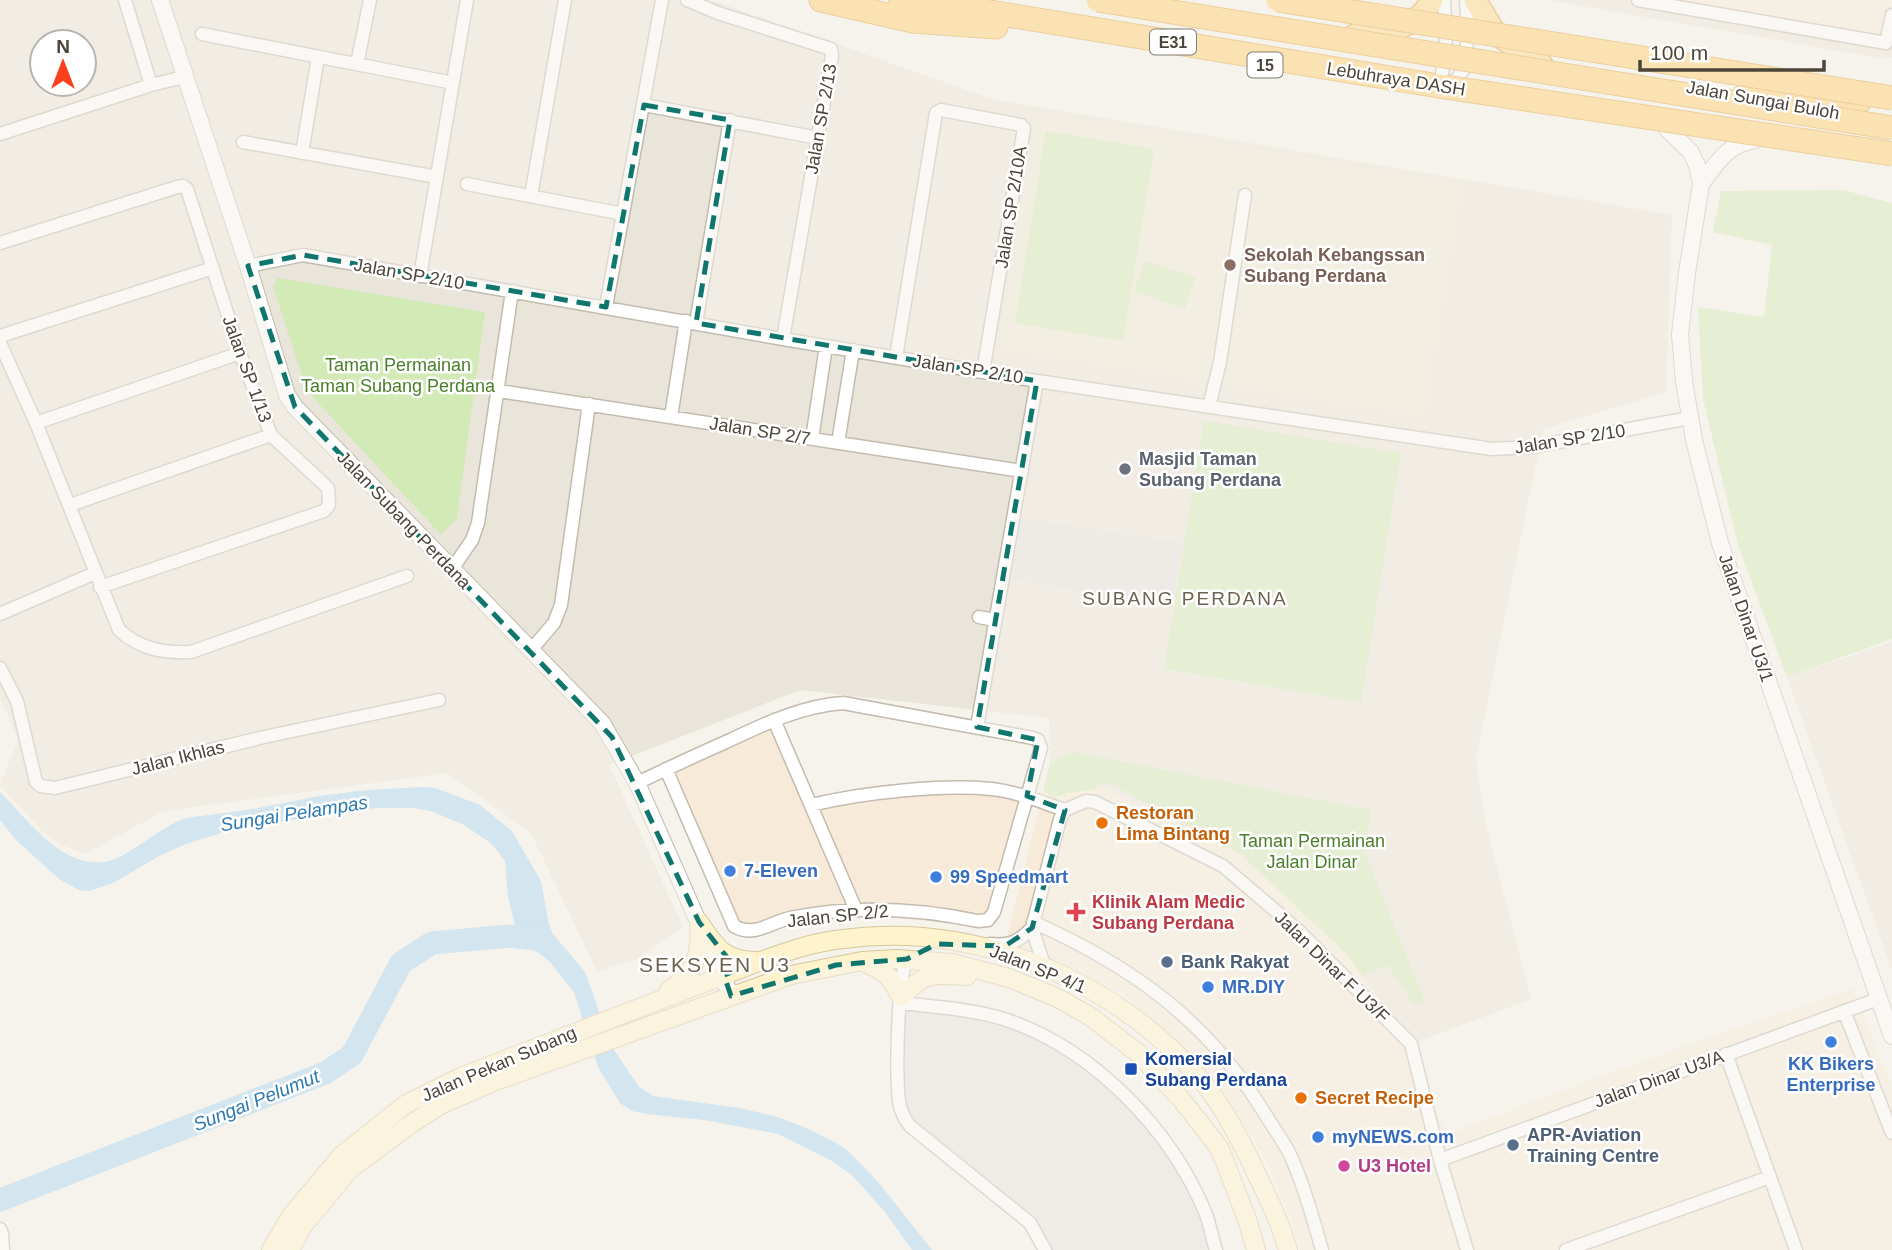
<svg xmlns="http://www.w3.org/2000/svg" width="1892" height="1250" font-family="Arial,sans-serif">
<rect width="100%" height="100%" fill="#f6f3ec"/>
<path fill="#eae5da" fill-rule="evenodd" d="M0,0h712l280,99 680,116 -6,177 -123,37 -67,329 9,64 46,177 -120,45 -61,-87 -110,-104 -190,-90 -1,-45 -249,-28 -191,75 74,162 -45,32 -41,12 -66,-138 -84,-60 -283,38 -79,43 -23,-9 -20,-14 -42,-46 18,-45 -18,-43zM42,42h42v42h-42z
M1547,0h345v57l-12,1z
M1892,642v328l-105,-293z"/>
<path fill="#f7ead8" d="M1668,0h224v38l-10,-1z
M771,726l36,86 34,-9 101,-10h49l29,7 -31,108 -4,7 -71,-11 -52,1 -105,21 -20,-3 -64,-151z
M1050,763l190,90 110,104 61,87 35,91 162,-62 245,-85 39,101v161h-592l-8,-27 -26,-63 -42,-68 -35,-39 -66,-59 -47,-24 -71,-25z"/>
<path fill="#e6e2dd" d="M905,1008l42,5 60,12 40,20 43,25 60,60 32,46 20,41 9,33h-161l-136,-126 -11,-23z"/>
<path fill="#efe8d6" d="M1037,113l425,70 -38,234 -426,-69z"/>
<path fill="#d2eab5" d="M1046,131l108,18 -31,192 -108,-18z
M1843,190l49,13v436l-105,38 -49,-132 -35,-146 -5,-92 66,10 8,-72 -59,-13 8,-41z
M1145,261l50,16 -10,32 -51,-18z
M277,278l208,34 -28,206 -16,17 -134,-144 -34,-104z
M1204,421l197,32 -40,249 -197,-33z
M1072,752l299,58 -6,43 60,149 -10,4 -27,-41 -25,12 -13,-20 -111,-104 -129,-70h-10l-6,7c-13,0 -30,3 -40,8l-11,-7 7,-28z"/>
<path fill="#e5e3e0" d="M1020,518l163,25 -11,64 -162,-28z"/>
<path fill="#a9d4f2" d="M423,787l12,1 45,17 32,26 29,50 8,44 4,9 32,38 27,75 27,40 14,9 86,12 35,8 30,11 32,16 11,7 32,33 53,67h-20l-27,-38 -33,-37 -20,-14 -54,-27 -74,-14 -57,-6 -15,-3 -12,-8 -22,-36 -24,-75 -25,-31 -23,-18 -11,-18 -7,-28 -3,-36 -13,-17 -28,-19 -33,-14 -18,-3h-36l-42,4 -111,20 -38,12 -27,12 -44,26 -25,9 -11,-1 -20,-11 -43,-39 -16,-20v-28c32,32 74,93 125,62 21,-12 39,-28 61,-36l68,-9 65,-13 48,-6z"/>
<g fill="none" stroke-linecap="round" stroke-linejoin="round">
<path stroke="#a9d4f2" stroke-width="23" d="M0,1200l325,-127 27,-18 49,-92 31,-20 79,-7 31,4"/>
<defs>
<path id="minor" d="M125,0l26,85
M687,0l31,13 113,36 1,7 -49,283
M1444,0l2,48 -4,26 5,17
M1638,0l248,43 6,-28
M202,34l251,49
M357,64l13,-64
M1448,91l16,-22 4,-36 -2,-33
M644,105l174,33
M0,134l151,-49 33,-8
M243,142l194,35
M302,153l16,-96
M467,184l156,30
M531,196l34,-196
M0,243l177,-56 6,-1 4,3 53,164 31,82 57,53 1,17 -5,6 -224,76
M248,266l55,-11 480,84 254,42 455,68 39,-2 159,-29
M420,276l47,-276
M606,307l56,-307
M696,323l34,-203
M0,336l213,-68
M0,343l36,80 83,207c21,19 43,23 72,22l216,-76
M896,357l40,-244 5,-3 80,15 3,3 -41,244
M499,391l523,80
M1209,407l11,-45 25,-167
M671,417l15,-96
M36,423l204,-70
M812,439l14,-93
M838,443l15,-93
M70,505l201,-70
M452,569l20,-29 6,-17 34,-232
M0,614l95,-41
M979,617l16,3
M531,650l23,-27 7,-18 28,-201
M0,668l17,33 19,81 5,4 14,2 209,-51 175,-37
M774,720l82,190
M977,727l60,-346
M637,783c30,-14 59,-28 89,-41 38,-18 75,-36 117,-39l190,35 5,2 3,8 -47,164 -6,8 -10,1c-62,-13 -125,-16 -188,-3 -19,4 -36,20 -56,8l-68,-157
M811,805c50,-12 129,-21 181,-16 26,3 49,13 73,21
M1065,810l21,-9 9,1 128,64 76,65 112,113 29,116 27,90
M1033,922c101,45 176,100 234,195 8,14 19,27 25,42 13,29 21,60 30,91
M990,944c20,2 28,-2 42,-16
M907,959c-10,21 -11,117 -8,142 1,10 5,17 11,25l120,97 15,27
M1051,968l-8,-6 -11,-34 28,-109 5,-9
M901,1003c34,4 72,6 106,17 87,30 164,109 199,194 4,11 6,24 10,36
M1844,1011l48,122
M1726,1054l70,196
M1440,1160l438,-161
M0,1229l2,5 1,16
M1566,1250l204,-73"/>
<path id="tertiary" d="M160,0l88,266 39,129 8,12 307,316 35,60 94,213
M1667,129l23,22 7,14 4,19 -14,89 -7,61 4,47 10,59 26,103 172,493
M1701,184c16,-21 26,-40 54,-44"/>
<path id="secondary" d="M699,922c17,25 25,39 57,39
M865,963c22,9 25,13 36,34 26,-26 31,-23 66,-21
M669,990c26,-14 33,-40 30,-68
M271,1250l20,-34 51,-61 64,-51 57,-28 298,-115c27,-10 53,-19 82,-22 130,-17 264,37 352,134 26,28 47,69 63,104 12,24 23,47 30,73
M290,1250l13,-24 47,-57 61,-45 31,-20 51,-22 298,-107 71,-14 35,-2 55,4 57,15 49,20 33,19 47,36 43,46 39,50 28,73 8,28"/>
<path id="trunk" d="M1475,0l21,34 46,31
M1355,35c31,-4 60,-4 77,-35"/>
<path id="motorway" d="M821,0l92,21 83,6
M901,0l64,8 480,79
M1744,96l116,5"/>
</defs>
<use href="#minor" stroke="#c2bbae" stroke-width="15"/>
<use href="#tertiary" stroke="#c2bbae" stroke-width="18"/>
<use href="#secondary" stroke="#d6c79b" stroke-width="20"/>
<use href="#trunk" stroke="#e0a43c" stroke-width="24"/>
<use href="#motorway" stroke="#e0a43c" stroke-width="25"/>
<use href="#minor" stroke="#fff" stroke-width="12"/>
<use href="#tertiary" stroke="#fff" stroke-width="16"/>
<use href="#secondary" stroke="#fff3cd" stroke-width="18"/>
<use href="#trunk" stroke="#ffd985" stroke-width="21"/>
<use href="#motorway" stroke="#ffcf6e" stroke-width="23"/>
<defs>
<path id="motorway-bridge" d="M1098,0l794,128
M1278,0l614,98
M1445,87l447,67"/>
</defs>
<use href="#motorway-bridge" stroke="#e0a43c" stroke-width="25" stroke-linecap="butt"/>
<use href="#motorway-bridge" stroke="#ffcf6e" stroke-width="23"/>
</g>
<path d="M0 0H1892V1250H0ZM644,105l86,15 -34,203 341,58 -60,346 61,13 -11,56 38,14 -33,118 -27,18 -68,-2 -30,15 -71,6 -105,31 -7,-21 13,-5 -38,-48 -87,-185 -317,-330 -47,-141 55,-11 303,52z" fill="#f6f3ec" fill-opacity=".55" fill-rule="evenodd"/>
<path fill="none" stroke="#0f766e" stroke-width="5" stroke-dasharray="14 9" stroke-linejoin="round" d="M644,105l86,15 -34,203 341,58 -60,346 61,13 -11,56 38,14 -33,118 -27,18 -68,-2 -30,15 -71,6 -105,31 -7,-21 13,-5 -38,-48 -87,-185 -317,-330 -47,-141 55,-11 303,52z"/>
<circle fill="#8d6e63" stroke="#fff" stroke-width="2.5" cx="1230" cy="265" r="7"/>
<circle fill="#6b7280" stroke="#fff" stroke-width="2.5" cx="1125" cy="469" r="7"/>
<g fill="#e8710a" stroke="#fff" stroke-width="2.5">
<circle cx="1102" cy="823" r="7"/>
<circle cx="1301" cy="1098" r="7"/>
</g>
<g fill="#3f7fe0" stroke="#fff" stroke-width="2.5">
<circle cx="730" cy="871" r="7"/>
<circle cx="936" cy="877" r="7"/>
<circle cx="1208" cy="987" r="7"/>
<circle cx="1831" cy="1042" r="7"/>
<circle cx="1318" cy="1137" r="7"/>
</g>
<path fill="#e0444e" stroke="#fff" stroke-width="2.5" d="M1072.5 901.5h7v7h7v7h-7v7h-7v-7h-7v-7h7z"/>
<g fill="#5c6f8a" stroke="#fff" stroke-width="2.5">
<circle cx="1167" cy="962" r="7"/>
<circle cx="1513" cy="1145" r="7"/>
</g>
<rect fill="#1a4fb4" stroke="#fff" stroke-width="2.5" x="1124" y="1062" width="14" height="14" rx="3.5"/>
<circle fill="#d1479c" stroke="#fff" stroke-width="2.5" cx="1344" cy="1166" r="7"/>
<g text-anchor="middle" stroke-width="5" stroke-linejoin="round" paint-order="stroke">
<g fill="#fff" stroke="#817c74" stroke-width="2">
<rect x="1150" y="29.5" width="46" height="25" rx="5"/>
<rect x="1247.5" y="52.5" width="35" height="25" rx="5"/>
</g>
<g font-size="16" font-weight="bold" fill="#4b4439">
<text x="1173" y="48">E31</text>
<text x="1265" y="71">15</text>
</g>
<g font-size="18" fill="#4b4439" stroke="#fff">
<text transform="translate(1396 79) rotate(9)" y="6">Lebuhraya DASH</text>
<text transform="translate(1763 100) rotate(10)" y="6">Jalan Sungai Buloh</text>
<text transform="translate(821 119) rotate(-80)" y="6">Jalan SP 2/13</text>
<text transform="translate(1011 207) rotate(-81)" y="6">Jalan SP 2/10A</text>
<text transform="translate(409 274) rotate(10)" y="6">Jalan SP 2/10</text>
<text transform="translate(247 369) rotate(70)" y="6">Jalan SP 1/13</text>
<text transform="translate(968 369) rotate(9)" y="6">Jalan SP 2/10</text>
<text transform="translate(760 431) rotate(9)" y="6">Jalan SP 2/7</text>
<text transform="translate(1570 439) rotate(-9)" y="6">Jalan SP 2/10</text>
<text transform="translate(404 520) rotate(46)" y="6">Jalan Subang Perdana</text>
<text transform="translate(1746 618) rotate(71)" y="6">Jalan Dinar U3/1</text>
<text transform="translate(178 758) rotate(-14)" y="6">Jalan Ikhlas</text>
<text transform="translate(838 916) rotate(-6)" y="6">Jalan SP 2/2</text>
<text transform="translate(1332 967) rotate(44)" y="6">Jalan Dinar F U3/F</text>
<text transform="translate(1038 969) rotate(22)" y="6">Jalan SP 4/1</text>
<text transform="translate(499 1064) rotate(-23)" y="6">Jalan Pekan Subang</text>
<text transform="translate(1659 1079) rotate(-20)" y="6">Jalan Dinar U3/A</text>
</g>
<g font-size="18" font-weight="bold" fill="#785e54" stroke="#fff" text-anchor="start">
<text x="1244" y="261">Sekolah Kebangssan<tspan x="1244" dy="21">Subang Perdana</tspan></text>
</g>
<g font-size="18" fill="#4a7f2a" stroke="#fff">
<text x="398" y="371">Taman Permainan<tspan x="398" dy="21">Taman Subang Perdana</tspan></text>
<text x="1312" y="847">Taman Permainan<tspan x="1312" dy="21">Jalan Dinar</tspan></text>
</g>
<g font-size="18" font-weight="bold" fill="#5b616d" stroke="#fff" text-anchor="start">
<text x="1139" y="465">Masjid Taman<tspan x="1139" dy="21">Subang Perdana</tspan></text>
</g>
<g font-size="18" font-weight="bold" fill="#c56008" stroke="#fff" text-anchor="start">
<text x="1116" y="819">Restoran<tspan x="1116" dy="21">Lima Bintang</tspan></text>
<text x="1315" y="1104">Secret Recipe</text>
</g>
<g font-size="18" font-weight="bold" fill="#366cbe" stroke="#fff" text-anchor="start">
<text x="744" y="877">7-Eleven</text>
<text x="950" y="883">99 Speedmart</text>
<text x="1222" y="993">MR.DIY</text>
<text x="1831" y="1070" text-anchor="middle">KK Bikers<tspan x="1831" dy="21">Enterprise</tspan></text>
<text x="1332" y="1143">myNEWS.com</text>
</g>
<g font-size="18" font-weight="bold" fill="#be3a42" stroke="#fff" text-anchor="start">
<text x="1092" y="908">Klinik Alam Medic<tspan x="1092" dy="21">Subang Perdana</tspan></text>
</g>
<g font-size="18" font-weight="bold" fill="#4e5e75" stroke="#fff" text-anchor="start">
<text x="1181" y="968">Bank Rakyat</text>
<text x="1527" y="1141">APR-Aviation<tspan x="1527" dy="21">Training Centre</tspan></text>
</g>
<g font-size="18" font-weight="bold" fill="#164399" stroke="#fff" text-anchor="start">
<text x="1145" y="1065">Komersial<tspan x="1145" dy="21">Subang Perdana</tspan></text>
</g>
<g font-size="18" font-weight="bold" fill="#b23c85" stroke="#fff" text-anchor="start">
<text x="1358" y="1172">U3 Hotel</text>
</g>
<g font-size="19" letter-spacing="2" fill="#6e6250" stroke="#fff">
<text x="1185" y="605">SUBANG PERDANA</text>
</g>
<g font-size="19" font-style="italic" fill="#2e7ab2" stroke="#fff">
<text transform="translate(294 813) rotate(-9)" y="7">Sungai Pelampas</text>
<text transform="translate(256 1100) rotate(-22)" y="7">Sungai Pelumut</text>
</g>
<g font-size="21" letter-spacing="2" fill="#6e6250" stroke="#fff">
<text x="715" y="972">SEKSYEN U3</text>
</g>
</g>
<g transform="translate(63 63)"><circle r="33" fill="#ffffff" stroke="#b7b4b0" stroke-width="2"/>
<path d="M0-5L12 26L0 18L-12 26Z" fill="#fc3f1d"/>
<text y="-10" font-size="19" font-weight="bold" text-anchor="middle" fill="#4b4439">N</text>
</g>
<path d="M1640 60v10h184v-10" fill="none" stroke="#4b4439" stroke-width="3.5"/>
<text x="1650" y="60" font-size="21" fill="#4b4439" stroke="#ffffff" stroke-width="5" paint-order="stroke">100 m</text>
</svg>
